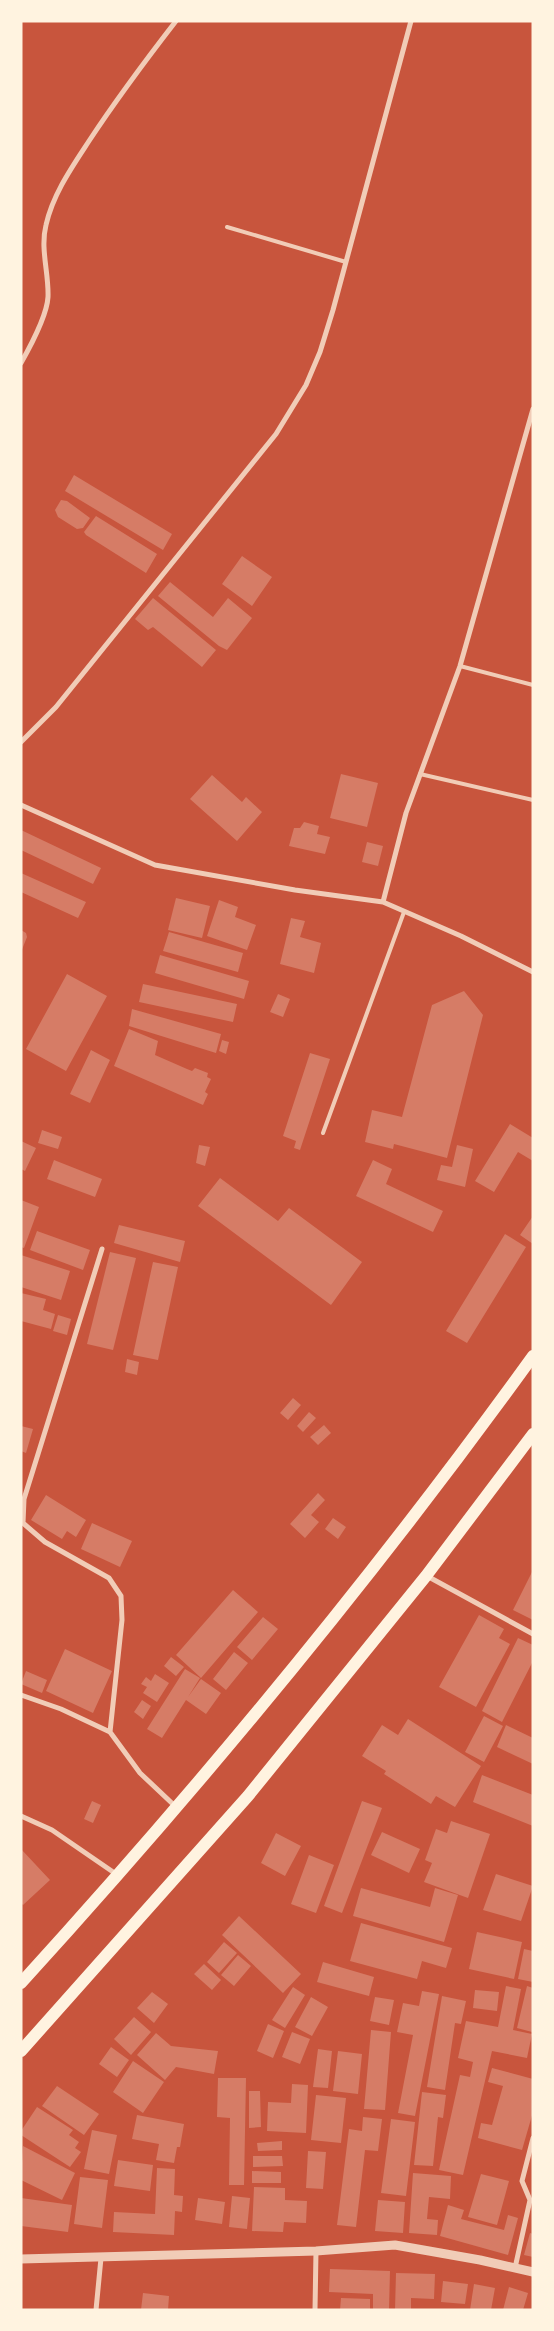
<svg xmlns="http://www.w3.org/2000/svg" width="554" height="2331" font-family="Figtree,sans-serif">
<rect width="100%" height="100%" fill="#c8553d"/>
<path fill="#d67c66" d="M74,475l98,59 -9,16 -98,-59z
M61,500l6,1 23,17 -7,10 -6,1 -19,-12 -3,-7z
M96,516l61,38 -11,19 -60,-38 -2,-3z
M242,556l30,21 -20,29 -30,-22z
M170,582l43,35 15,-19 24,20 -25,32 -8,-4 -61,-50z
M153,598l63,52 -14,17 -49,-40 -5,3 -13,-11z
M341,774l37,9 -11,44 -37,-9z
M212,775l30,27 4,-5 16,15 -25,29 -47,-42z
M304,822l15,4 -2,8 13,3 -5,17 -36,-8 5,-18h6z
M21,830l80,38 -8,16 -72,-34z
M367,842l16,4 -5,20 -16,-4z
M21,873l65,29 -8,16 -57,-26z
M176,898l34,8 -8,32 -34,-8z
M219,900l19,7 -3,10 21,8 -9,25 -40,-14z
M291,918l14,3 -5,16 21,6 -7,30 -34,-9z
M21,930l5,3 1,4 -6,15z
M169,932l74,21 -5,19 -75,-21z
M160,955l89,26 -5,18 -89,-26z
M67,974l40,22 -41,75 -40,-22z
M143,984l94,20 -4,18 -94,-20z
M464,991l19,24 -36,143 -53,-14 -1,5 -28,-7 7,-32 30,7 30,-112z
M278,994l12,5 -7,18 -13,-5z
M132,1009l89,25 -5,19 -87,-27z
M129,1029l29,12 -3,14 32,14 5,2 3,-3 13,5 -1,4 4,2 -6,13 3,2 -5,11 -89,-39z
M222,1040l7,2 -3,12 -7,-3z
M91,1050l19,10 -20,43 -20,-9z
M310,1053l20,6 -30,91 -6,-2 2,-7 -13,-5z
M510,1124l23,14v23l-15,-9 -24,40 -19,-11z
M42,1130l20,7 -4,12 -20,-6z
M21,1141l15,7 -11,23 -4,-2z
M199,1145l11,2 -5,19 -9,-3z
M457,1145l16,4 -8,38 -28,-7 4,-15 11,2z
M54,1160l48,19 -7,18 -48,-18z
M373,1160l19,9 -6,15 57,27 -10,21 -77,-36z
M220,1178l58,43 11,-13 73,54 -31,43 -133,-99z
M21,1200l18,7 -15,41 -3,-1z
M533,1216v28l-13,-9z
M119,1225l66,16 -5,21 -66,-19z
M37,1231l53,19 -7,20 -53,-20z
M505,1234l21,13 -59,96 -21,-12z
M110,1252l26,6 -23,92 -26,-6z
M21,1255l49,16 -9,29 -40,-13z
M153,1262l25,5 -20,93 -25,-5z
M21,1293l25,6 -3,11 12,4 -4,15 -30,-8z
M58,1315l13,4 -4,16 -14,-4z
M127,1359l12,3 -2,13 -12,-3z
M293,1398l8,7 -13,15 -8,-7z
M309,1412l7,6 -13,14 -6,-6z
M324,1425l7,8 -13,12 -8,-8z
M21,1426l12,3 -7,24 -5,-2z
M318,1493l7,7 -14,15 8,7 -14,16 -15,-14z
M46,1495l40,25 -10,17 -9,-6 -5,8 -31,-19z
M333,1518l13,9 -8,12 -13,-10z
M92,1523l40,18 -12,26 -39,-18z
M533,1570v50l-20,-10z
M233,1590l25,22 -57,66 -25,-23z
M479,1615l25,14 -5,9 11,6 -34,63 -37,-20z
M263,1617l15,12 -26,31 -15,-13z
M518,1638l15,7v16l-31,61 -20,-11z
M65,1649l47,22 -19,42 -47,-22z
M234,1652l14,11 -22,27 -13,-11z
M171,1657l13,10 -8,9 -12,-10z
M185,1669l15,9 -12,19 13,-18 20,14 -15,21 -20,-14 -24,38 -15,-9z
M26,1671l21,9 -5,13 -21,-9z
M155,1674l14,9 -12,19 -14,-9 4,-6 -6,-3 5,-7 5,4z
M142,1700l9,6 -8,13 -9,-7z
M484,1716l19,10 -19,36 -19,-10z
M408,1719l73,47 -26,41 -19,-11 -5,8 -47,-30 2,-3 -24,-15 20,-31 16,10z
M506,1725l27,13v26l-36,-17z
M482,1775l51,20v31l-60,-24z
M92,1801l9,4 -8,18 -9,-4z
M362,1801l20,7 -40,105 -18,-7z
M451,1821l39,13 -22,64 -44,-16 8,-19 -7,-3 11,-31 11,4z
M382,1832l38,17 -11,24 -38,-18z
M276,1833l25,13 -16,30 -24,-13z
M21,1849l29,31 -27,25 -2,-2z
M309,1855l25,10 -18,48 -25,-9z
M496,1874l37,12 -12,35 -38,-11z
M361,1888l69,19 5,-19 23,7 -14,47 -91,-26z
M239,1916l62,58 -18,19 -61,-58z
M361,1923l91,25 -6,20 -24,-7 -5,18 -67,-18z
M477,1932l45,10 -8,37 -45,-10z
M224,1942l13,11 -18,20 -12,-11z
M524,1949l9,2v31l-15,-3z
M238,1955l13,11 -17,20 -13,-11z
M323,1962l51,15 -5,19 -52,-14z
M204,1964l17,16 -9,10 -18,-16z
M506,1986l15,3 -8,41 19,4 -5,24 -35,-7 -29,124 -24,-5 21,-95 10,2 3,-15 -15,-4 8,-37 32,6z
M527,1986l6,2 -1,44 -15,-4z
M293,1987l12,8 -20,33 -13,-8z
M475,1990l24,2 -2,19 -24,-3z
M422,1991l17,3 -24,122 -17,-3 15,-78 -16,-3 6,-29 16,3z
M152,1992l16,12 -14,19 -17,-15z
M442,1996l24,5 -5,23 -6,-1 -10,67 -18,-3z
M311,1997l17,10 -16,29 -17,-9z
M375,1997l19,3 -5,25 -19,-4z
M134,2017l17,15 -20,23 -17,-16z
M268,2024l16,7 -11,27 -16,-7z
M371,2030l20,2 -6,78 -21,-1z
M292,2032l18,7 -10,25 -18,-7z
M156,2033l15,13 47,5 -4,23 -38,-7 -11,13 -28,-25z
M111,2047l18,13 -12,17 -18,-13z
M318,2049l14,2 -4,37 -15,-1z
M338,2051l24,3 -4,40 -25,-3z
M133,2061l31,21 -21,31 -30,-21z
M492,2068l41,11v33l-11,38 -44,-12 3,-15 11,2 11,-39 -15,-4z
M218,2078h28l-2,107h-15l1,-67 -13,-1z
M292,2084l16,1 -2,48 -39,-2 1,-29 23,1z
M57,2086l42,28 -15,21 -42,-29z
M249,2091h11l1,36 -12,1z
M422,2092l24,3 -3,23 -5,-1 -5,49 -19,-1z
M316,2095l30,3 -5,45 -30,-3z
M37,2107l36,23 -4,5 10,7 -4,6 6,4 -11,15 -49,-32v-4z
M137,2115l47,9 -4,23h-3l-3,16 -18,-3 3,-16 -27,-5z
M363,2117l19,2 -4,32 -13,-1 -9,77 -19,-2 12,-96 13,2z
M391,2119l24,3 -9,74 -25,-3z
M92,2130l25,5 -8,39 -25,-5z
M282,2141v9l-24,1 -1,-8z
M23,2146l52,27 -13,27 -41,-20z
M308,2151l18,1 -3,37 -17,-1z
M253,2156h29l1,10 -30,1z
M118,2160l35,5 -3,26 -36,-5z
M157,2168l18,1 -1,26 9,1 -1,16 -7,-1 -1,24 -61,-3 1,-20 41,2z
M252,2171l29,1v11h-29z
M413,2173l38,3 -1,23 -21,-2 -2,22 11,1 -1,15 -28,-2z
M481,2174l28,7 -12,44 -29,-8z
M80,2177l28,3 -6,48 -28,-4z
M254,2187l31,1v12l22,1 -1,22 -22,-1 -1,10 -31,-1z
M232,2196l18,2 -3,31 -18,-2z
M21,2198l51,7 -4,27 -47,-6z
M198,2198l27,4 -3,22 -27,-4z
M378,2200l27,2 -2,31 -28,-2z
M448,2205l16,5 -3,9 43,11 4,-15 10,3 -10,37 -68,-19z
M530,2233l3,1v23l-9,-2z
M330,2269l60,2 -1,39h-16v-16l-44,-2z
M396,2273l39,1 -1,25 -23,-1v12h-16z
M443,2281l25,3 -3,20 -24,-2z
M474,2284l21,4 -4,22h-21z
M509,2287l19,6 -5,17h-20z
M143,2293l26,3 -1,14h-27z
M341,2298l29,1v11h-30z"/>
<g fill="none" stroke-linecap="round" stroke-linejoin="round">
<path stroke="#f1ccb7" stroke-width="4" d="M227,227l119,35
M460,666l73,19
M420,774l113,26
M323,1133l81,-221"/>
<path stroke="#f1ccb7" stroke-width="5" d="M21,363c9,-16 26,-48 27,-66 1,-24 -8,-48 -2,-72 7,-31 26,-58 43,-84 27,-41 56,-80 87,-120
M21,742l35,-35 220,-273 30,-49 14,-33 13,-42 78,-289
M21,805l134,60 140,25 88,12 78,34 72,36
M383,902l23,-89 54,-147 73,-257
M102,1249l-78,250 -1,24 22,19 64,36 12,18 1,24 -12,112
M427,1576l106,58
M21,1695l40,14 49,23 30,41 36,34
M21,1816l31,14 64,44
M515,2268l15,-68 -8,-19 11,-43
M96,2310l5,-52
M315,2310l1,-59"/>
<path stroke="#f1ccb7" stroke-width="9" d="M21,2259l295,-8 79,-6 85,15 53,12"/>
<path stroke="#fff3e0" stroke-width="12" d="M21,1983c182,-200 354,-408 512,-627
M21,2051l227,-255 178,-220 107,-142"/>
</g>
<rect width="554" height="2331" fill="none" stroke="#fff3e0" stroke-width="45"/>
</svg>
